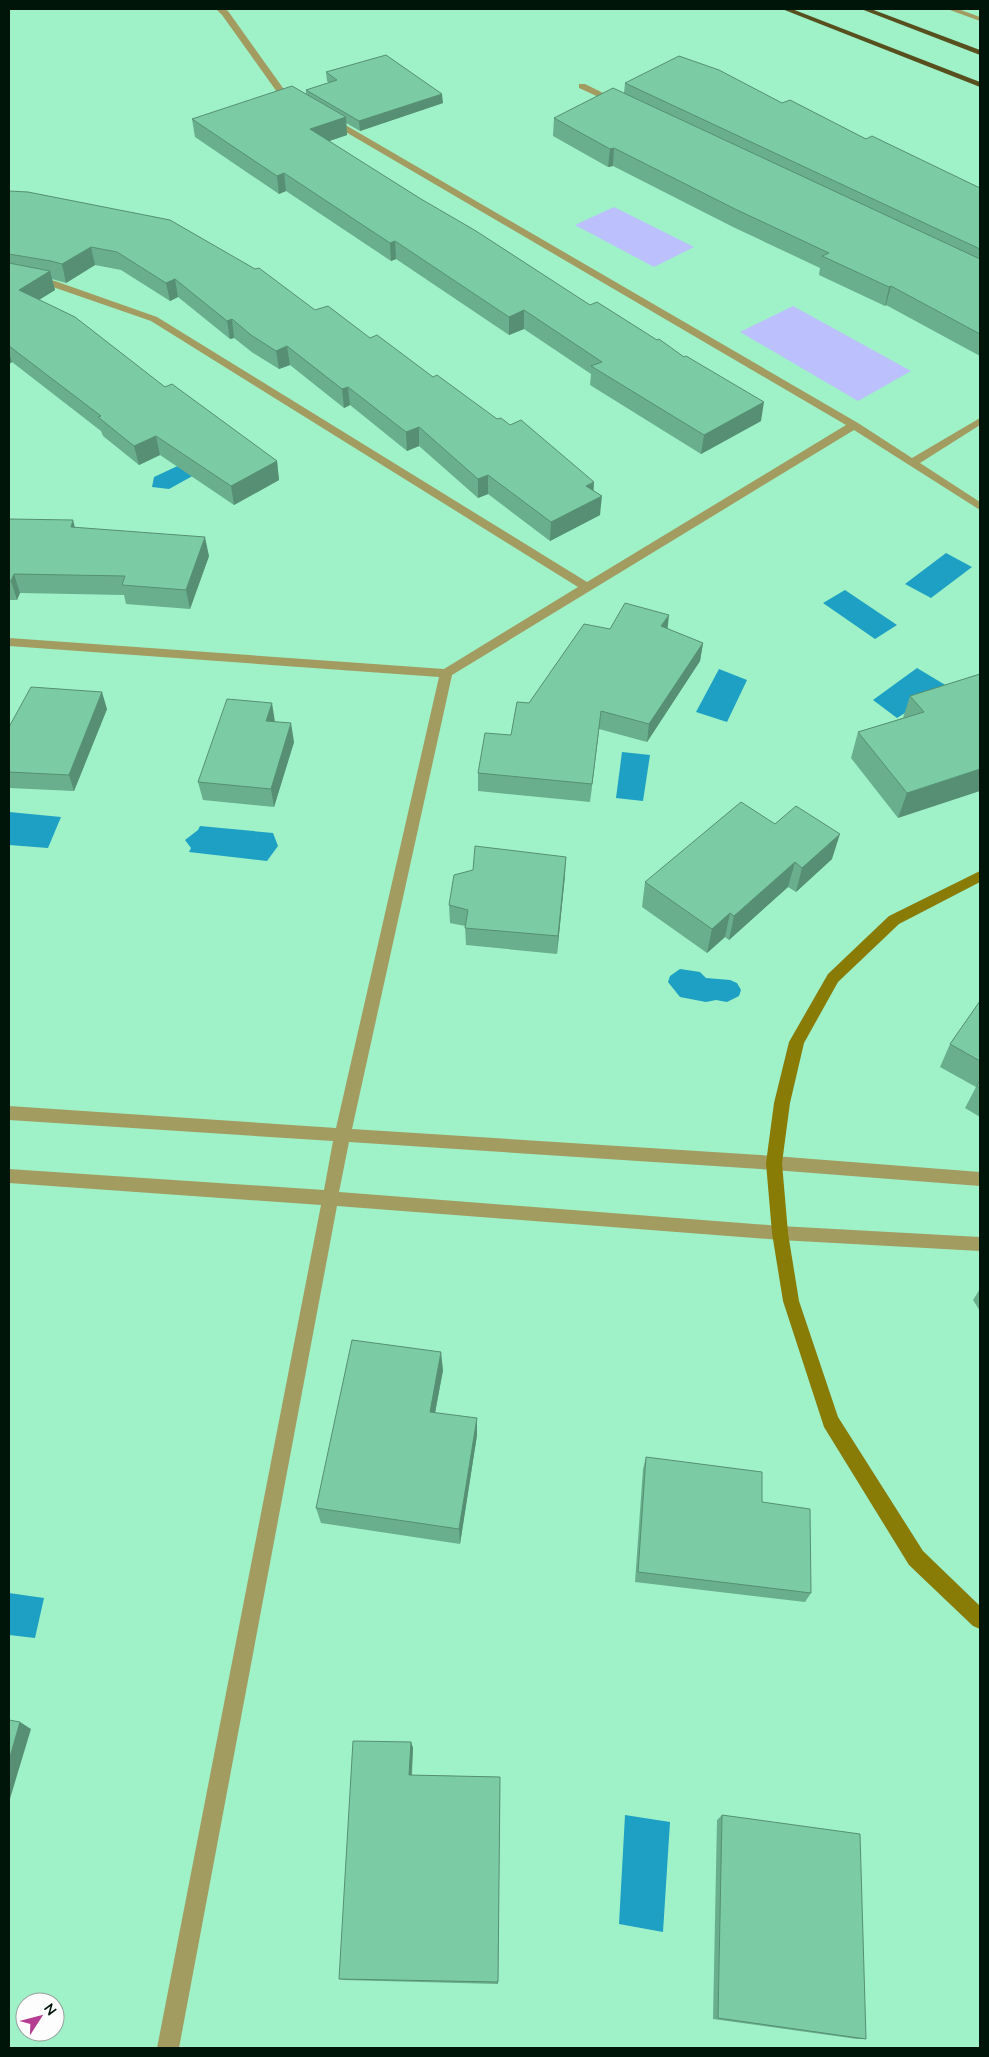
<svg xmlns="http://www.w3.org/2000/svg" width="989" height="2057" font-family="Mulish,sans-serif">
<rect width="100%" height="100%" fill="#9ff1c8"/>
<path fill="#bcc0fd" d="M614,207l80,40 -40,20 -79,-42z
M793,306l118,65 -53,30 -118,-69z"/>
<path fill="#1da0c3" d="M184,463l14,10 -29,16 -17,-2 2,-10z
M946,553l26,14 -41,31 -26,-14z
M845,590l52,35 -22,14 -52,-36z
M917,668l30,18 -50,32 -24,-18z
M719,669l28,11 -20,42 -31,-10z
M622,752l28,3 -7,46 -27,-3z
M9,812l52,5 -13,31 -39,-3z
M200,826l73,7 5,13 -11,15 -78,-9 2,-4 -6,-8 13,-10z
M680,969l20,3 6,6 24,2 7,3 4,7 -2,6 -12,6 -11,-2 -10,2 -26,-5 -12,-15 2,-6z
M9,1593l35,5 -9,40 -26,-3z
M625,1815l45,7 -7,110 -44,-8z"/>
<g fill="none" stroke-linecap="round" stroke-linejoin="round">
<path fill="#a39c61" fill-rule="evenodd" d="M216,9h8l4,2 55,77 17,10v4h-6l-17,-10 -55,-77z
M947,9h11l22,8v4z
M579,84h6l38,19 -7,2 -37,-17z
M330,116l528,307 54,35 68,-40v7l-60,38 60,39v8l-126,-80 -402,245 -100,454 422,27 206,16v14l-206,-16 -425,-28 -10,50 441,34 200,11v14l-200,-11 -443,-34 -158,842h-22l164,-843 -312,-22v-14l315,21 9,-49 -324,-21v-14l327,22 103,-451 -430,-31v-8l435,31 134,-82 -427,-266 -101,-35 -41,-7v-6l46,8 102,36 430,265 259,-157 -519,-304v-4z"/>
<path fill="#887b06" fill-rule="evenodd" d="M980,871v11l-81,42 -61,58 -34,61 -14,60 -8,60 6,70 11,68 39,116 85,134 57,55v23l-7,-3 -64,-61 -85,-138 -41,-126 -11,-68 -6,-70 8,-60 15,-61 39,-68 61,-58z"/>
<path fill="#57501e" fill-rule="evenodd" d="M782,9h10l188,73v5z
M861,9h10l109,41v5z"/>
</g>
<path fill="#6aaf8d" d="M326,72l117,31 -83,28 -14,-8 1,12 -18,6 432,280 -60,33 -111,-69 1,-11 -67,-45 -15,6 -113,-76 -5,2 -105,-70 -7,3 -84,-57 -3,-18 114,-24v-5l23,-7 -2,-2z
M625,83l157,20 84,36 114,49v168l-94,-51 -1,1 -66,-31 1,-7 -87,-41 -120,-61 -5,1 -55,-31 1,-18 70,-25z
M9,191l306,119 55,28 63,39 160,113 7,25 -50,26 -62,-47 -10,4 -59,-52 -12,5 -57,-46 -6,3 -54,-43 -11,4 -26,-16 -19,-15 -4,1 -52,-42 -8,4 -49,-31 -26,-5 -29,18 -14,-4 3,11 -16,10 126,87 112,74 2,19 -45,25 -74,-50 -21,10 -36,-29 -2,-5 -89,-69 -3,2z
M9,519l66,8 134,29 -19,53 -64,-5 -2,-9 -104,-2 -3,7h-8z
M610,629h58l35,14 -3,18 -53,81 -48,-13 -9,73 -112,-11v-18l33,-38z
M980,674l-82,144 -47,-60 7,-26 45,-14 7,-22z
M107,709l-33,82 -65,-3v-61z
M275,722l19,20 -20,65 -71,-7 -5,-18z
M775,824l57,35 -36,33 -8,-5 -59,53 -4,-3 -18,16 -65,-46 3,-25z
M565,875l-8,79 -91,-9 -1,-19 -15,-3 -1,-18z
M980,1001v116l-15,-9 11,-21 -36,-20 10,-23z
M980,1289v22l-7,-11z
M443,1370l-8,43 42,22 -17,109 -139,-21 -5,-15z
M646,1457l116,45 49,91 -6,9 -170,-20 8,-113z
M411,1742l2,6 -1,27 88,2 -2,207 -155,-4 -4,-1z
M722,1815l144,224h-9l-144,-20 4,-199z"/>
<path fill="#568f73" d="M442,94l1,9 -83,28 -1,-10z
M346,117l1,18 -35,12 -2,-18z
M614,148l-1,18 -5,1 2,-18z
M284,173l2,18 -7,3 -2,-18z
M395,241l1,18 -5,2 -1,-18z
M91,247l4,18 -29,18 -4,-19z
M50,271l5,19 -31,19 -5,-19z
M175,279l3,18 -8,4 -4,-18z
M891,286l-5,19 -1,1 4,-19z
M524,310v19l-15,6v-18z
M232,319l2,19 -4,1 -3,-18z
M287,346l3,19 -11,4 -3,-18z
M9,352l3,10 -3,2z
M348,387l2,18 -6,3 -2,-19z
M764,402l-3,19 -60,33 3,-19z
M419,427v19l-12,5 -1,-19z
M156,436l4,19 -21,10 -5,-19z
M277,461l2,19 -45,25 -3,-19z
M488,475v19l-10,4v-19z
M594,482l-1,19 -7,-15z
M602,496l-2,19 -50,26 1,-19z
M73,520l5,19 -7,-12z
M205,537l4,19 -19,53 -4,-19z
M14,574l6,19 -3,7 -6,-19z
M669,615l-2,19 -6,-8z
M703,643l-3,18 -53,81 2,-18z
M102,692l5,17 -33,82 -5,-16z
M272,703l3,19 -9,-1z
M601,711l-2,18 -9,73 2,-18z
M291,723l3,19 -20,65 -3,-18z
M980,769v22l-82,27 9,-25z
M840,834l-8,25 -36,33 6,-24z
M566,857l-1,18 -8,79 1,-18z
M795,862l-7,25 -59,53 5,-24z
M730,913l-5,24 -18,16 5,-24z
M441,1352l2,18 -11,59 -2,-17z
M477,1418v17l-17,109 -1,-15z
M20,1722l11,7 -22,73v-42z
M411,1742l2,6 -2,33 -2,-6z"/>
<path fill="#7bcca4" stroke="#568f73" d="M386,55l56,39 -83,27 -53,-31 31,-10 -11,-8z
M679,56l40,14 63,33 8,-3 76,39 6,-3 108,52v61l-355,-166z
M292,86l54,31 -36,12 111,70 55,32 114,74 7,-3 60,38 2,-1 25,18 2,-1 78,46 -60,33 -113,-69 11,-4 -78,-52 -15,7 -114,-76 -5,2 -106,-70 -7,3 -85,-57z
M613,88l367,171v75l-89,-48 -2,1 -67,-31 7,-3 -94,-44 -121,-61 -4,1 -56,-31z
M9,191l19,1 142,28 85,49 4,-1 56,42 13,-4 42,32 7,-3 56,42 4,-2 60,44 4,-1 9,7 11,-5 73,62 -8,4 16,10 -51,26 -63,-47 -10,4 -59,-52 -13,5 -58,-45 -6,2 -55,-43 -11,5 -25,-16 -19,-16 -5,2 -52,-42 -9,4 -49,-31 -26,-5 -29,17 -11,-3 -42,-7z
M9,263l41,8 -31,19 56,27 90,70 7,-3 105,77 -46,25 -75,-50 -22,10 -36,-29 3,-1 -92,-70z
M9,519l64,1 -2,7 134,10 -19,53 -64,-5 3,-9 -111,-2 -3,7h-2z
M625,603l44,12 -8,11 42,17 -54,81 -48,-13 -9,73 -114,-11 7,-40 26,2 6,-33 12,1 55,-79 26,5z
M980,674v95l-73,24 -49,-61 66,-20 -14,-16z
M31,687l71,5 -33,83 -60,-3v-45z
M227,699l45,4 -6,18 25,2 -20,66 -73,-7z
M741,802l34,22 21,-18 44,28 -38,34 -7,-6 -61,54 -4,-3 -18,16 -67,-47z
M475,846l91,11 -8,79 -93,-8 3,-18 -19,-5 5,-30 19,-5z
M980,1001v60l-30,-17z
M980,1080v8l-3,-2z
M352,1340l89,12 -11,60 47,6 -18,111 -143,-21z
M646,1457l116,15v30l48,7 1,84 -173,-21z
M9,1720l11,2 -11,38z
M353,1741l58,1 -2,33 91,2 -2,205 -159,-3z
M722,1815l138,19 6,205 -148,-21z"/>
<rect width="989" height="2057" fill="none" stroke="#00150a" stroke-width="20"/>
<g transform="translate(40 2017) rotate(54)"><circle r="24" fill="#fdfdfd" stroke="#98a09c"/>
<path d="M0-4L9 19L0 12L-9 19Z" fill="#b53d91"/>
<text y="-8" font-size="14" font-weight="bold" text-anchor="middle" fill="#00150a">N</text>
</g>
</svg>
